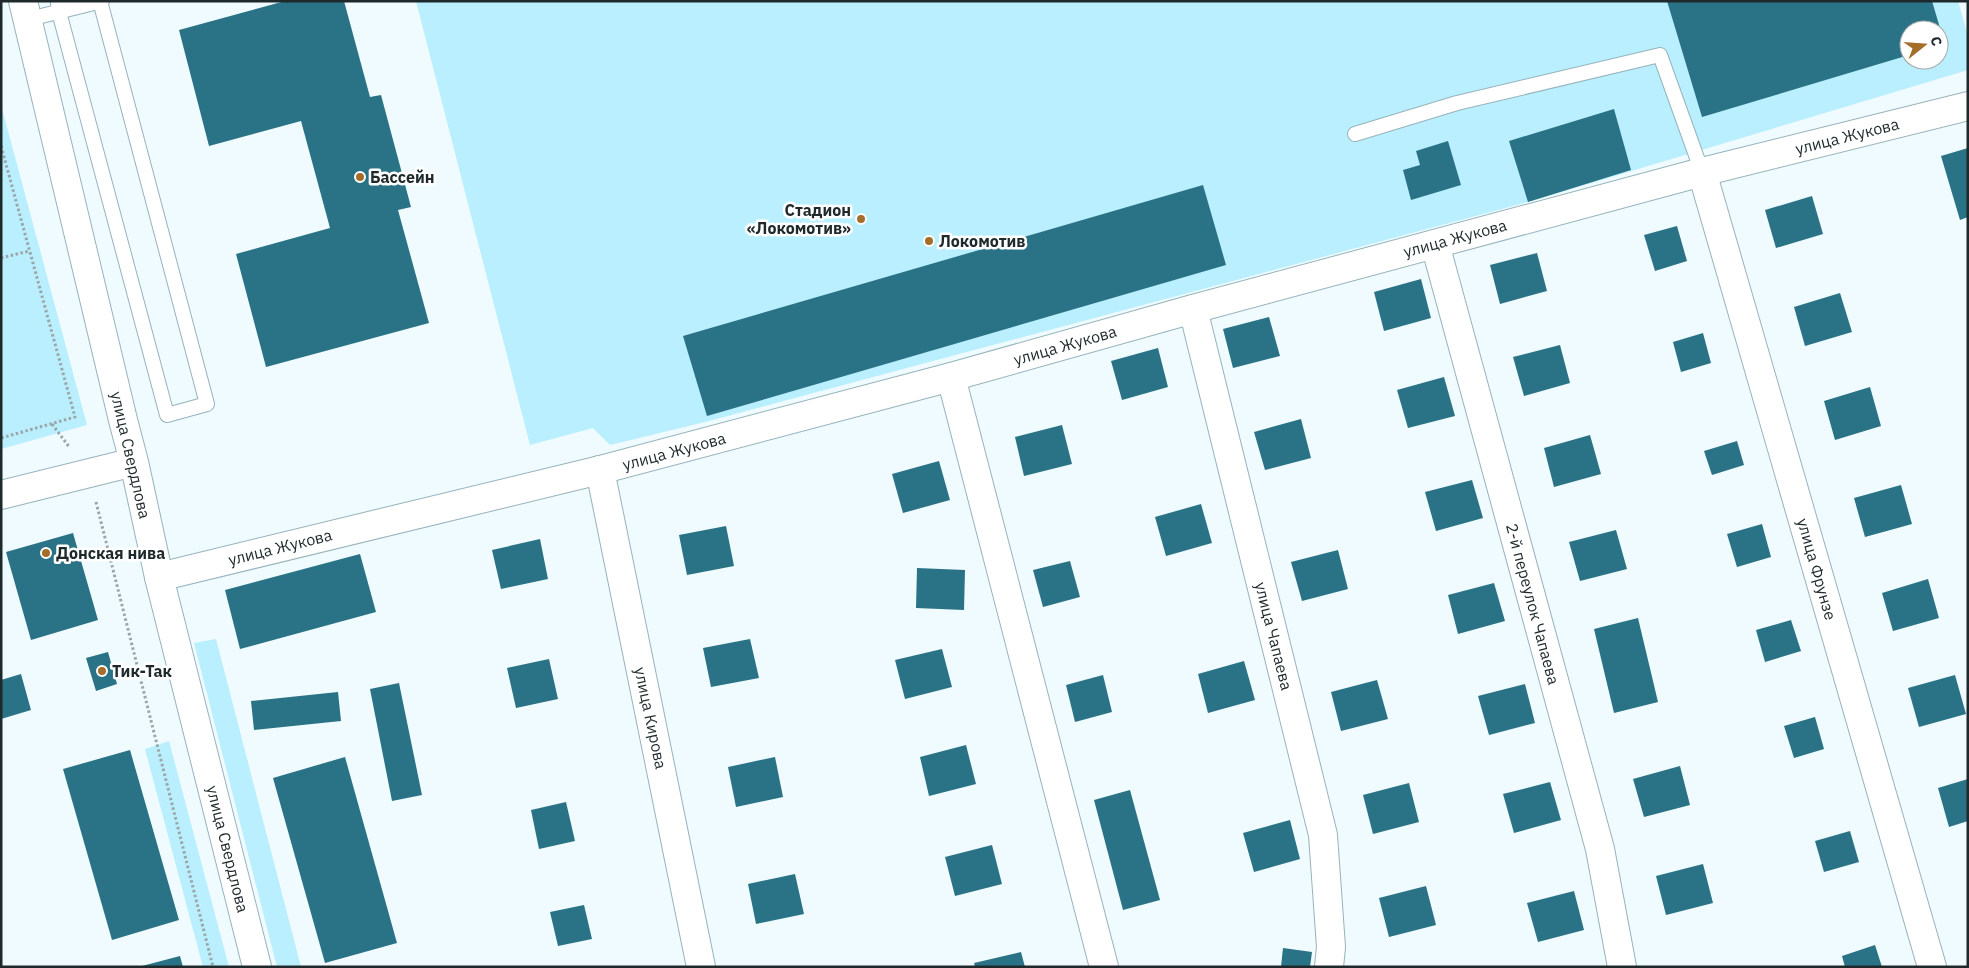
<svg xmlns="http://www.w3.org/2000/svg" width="1969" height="968" font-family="'IBM Plex Sans',sans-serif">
<rect width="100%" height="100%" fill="#effbfe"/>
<path fill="#b9efff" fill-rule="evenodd" d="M416,1h1542l10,35v34l-440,132 -819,219 -99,24 -17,-17 -63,17zM1909,30h30v30h-30z
M1,105l86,320 -86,24z
M216,639l85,328h-24l-83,-324z
M169,741l60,226h-26l-58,-218z"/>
<path fill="#2a7285" d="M285,1h59l26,96 11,-2 30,112 -13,3 31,113 -163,44 -30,-113 94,-26 -29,-107 -92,25 -30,-116z
M1667,1h265l13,44 -6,1v-16h-30v25l-207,62z
M1614,109l17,61 -103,32 -19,-61z
M1448,141l13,44 -50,15 -8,-30 17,-5 -4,-14z
M1968,148v69l-8,3 -19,-64z
M1203,185l23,80 -519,151 -24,-80z
M1812,196l11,38 -47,14 -11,-38z
M1677,226l10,35 -32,10 -11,-36z
M1537,253l10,38 -47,13 -10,-39z
M1421,279l10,39 -47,13 -10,-39z
M1840,293l12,39 -47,14 -11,-39z
M1269,317l11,39 -47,12 -10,-39z
M1703,333l8,30 -30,9 -8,-30z
M1560,345l10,38 -46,13 -11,-39z
M1158,348l10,39 -46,13 -11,-39z
M1444,377l11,39 -47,12 -11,-38z
M1870,387l11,39 -46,14 -11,-39z
M1301,419l10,39 -46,12 -11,-38z
M1062,425l10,39 -48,12 -9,-39z
M1590,435l11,39 -47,13 -10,-39z
M1737,441l7,24 -32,10 -8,-24z
M939,461l11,39 -47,13 -11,-39z
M1472,480l11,38 -47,13 -11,-39z
M1901,485l11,39 -47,13 -11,-39z
M1201,504l11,39 -46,13 -11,-39z
M1762,524l9,33 -34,10 -10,-33z
M726,526l8,40 -47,9 -8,-40z
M1616,530l11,39 -47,12 -11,-39z
M73,533l25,87 -67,20 -25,-88z
M540,539l8,40 -47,10 -9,-39z
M1338,550l10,39 -46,12 -11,-39z
M360,554l16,58 -136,37 -15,-59z
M1070,561l10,36 -37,10 -10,-37z
M917,568l48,2 -1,40 -48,-2z
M1928,579l11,39 -46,13 -11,-38z
M1494,583l11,38 -47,13 -10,-39z
M1638,618l20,84 -44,11 -20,-84z
M1791,620l10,31 -36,11 -9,-32z
M750,639l9,39 -48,9 -8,-39z
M942,649l10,38 -47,12 -10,-39z
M108,652l9,32 -21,7 -10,-33z
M549,659l9,40 -42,9 -9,-40z
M1244,661l11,39 -47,13 -10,-39z
M21,674l10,36 -30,9v-39z
M1103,675l9,37 -37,10 -9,-37z
M1955,675l11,39 -47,13 -11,-39z
M1377,680l11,39 -47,12 -10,-39z
M399,683l23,112 -30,6 -22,-112z
M1525,684l10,39 -46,12 -11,-39z
M338,692l3,29 -87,9 -3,-29z
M1815,717l9,32 -30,9 -10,-32z
M966,745l10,39 -47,12 -9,-39z
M130,750l49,170 -67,20 -49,-171z
M345,757l52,186 -72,20 -52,-185z
M775,757l8,40 -47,10 -8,-40z
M1680,766l10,39 -46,12 -11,-38z
M1968,779v42l-19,6 -11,-39z
M1550,782l11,38 -47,13 -11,-39z
M1409,783l10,39 -46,12 -10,-39z
M1130,790l30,110 -37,10 -29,-110z
M566,802l9,39 -36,8 -8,-39z
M1290,820l10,39 -46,13 -11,-39z
M1850,831l9,31 -35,10 -9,-31z
M992,845l10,39 -47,12 -10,-39z
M1703,864l10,39 -47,12 -10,-39z
M795,874l9,40 -48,10 -8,-40z
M1426,886l10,39 -47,12 -10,-39z
M1574,891l10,39 -46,12 -11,-39z
M584,905l8,34 -34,7 -8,-34z
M1875,945l7,22h-37l-3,-11z
M1283,948l29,4 -2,15h-29z
M1021,952l4,15h-50l-1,-4z
M180,956l3,11h-41v-1z"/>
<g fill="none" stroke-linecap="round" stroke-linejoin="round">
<defs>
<path id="service" d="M62,1l-4,2 1,9 108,403 40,-11 -107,-403
M29,19l73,-18
M1355,134l102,-31 203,-48 42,117"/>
<path id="minor" d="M1702,172l230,795
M1435,244l165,605 22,118
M1193,309l130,526 8,112 -2,20
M951,377l153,590
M600,470l101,497"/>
<path id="tertiary" d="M159,577l441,-107 351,-93 242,-68 509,-137 266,-66"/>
<path id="secondary" d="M23,1l100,419 11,42 25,115 98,390
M1,495l133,-33"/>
</defs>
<use href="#service" stroke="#96b3bb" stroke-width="16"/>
<use href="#minor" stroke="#96b3bb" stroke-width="30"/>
<use href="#tertiary" stroke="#96b3bb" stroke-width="30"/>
<use href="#secondary" stroke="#96b3bb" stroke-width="30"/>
<path stroke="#9ba6a9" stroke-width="3" stroke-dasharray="2.5 2.5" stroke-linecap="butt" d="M1,146l74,271 -74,21
M1,258l28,-7
M52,424l18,24
M96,502l117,465"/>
<use href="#service" stroke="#fff" stroke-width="14"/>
<use href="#minor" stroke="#fff" stroke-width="28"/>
<use href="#tertiary" stroke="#fff" stroke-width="28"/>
<use href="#secondary" stroke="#fff" stroke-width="28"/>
</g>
<g fill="#a46d29" stroke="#fff" stroke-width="2">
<circle cx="360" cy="177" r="5"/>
<circle cx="861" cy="219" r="5"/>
<circle cx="929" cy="241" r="5"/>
<circle cx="46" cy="553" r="5"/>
<circle cx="102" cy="671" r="5"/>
</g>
<g text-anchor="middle" stroke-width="5" stroke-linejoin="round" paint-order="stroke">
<g font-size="16" fill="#1e292c" stroke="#fff">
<text transform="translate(1847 136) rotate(-14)" y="6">улица Жукова</text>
<text transform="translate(1455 238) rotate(-15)" y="6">улица Жукова</text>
<text transform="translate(1065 345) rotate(-16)" y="6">улица Жукова</text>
<text transform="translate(674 451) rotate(-15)" y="6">улица Жукова</text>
<text transform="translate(131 455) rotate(77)" y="6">улица Свердлова</text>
<text transform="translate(280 547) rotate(-14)" y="6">улица Жукова</text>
<text transform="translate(1817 569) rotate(74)" y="6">улица Фрунзе</text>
<text transform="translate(1533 604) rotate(75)" y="6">2-й переулок Чапаева</text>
<text transform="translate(1274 636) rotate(76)" y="6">улица Чапаева</text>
<text transform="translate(651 718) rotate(78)" y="6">улица Кирова</text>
<text transform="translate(228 849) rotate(76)" y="6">улица Свердлова</text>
</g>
<g font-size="16" font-weight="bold" fill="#1e292c" stroke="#fff" text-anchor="start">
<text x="370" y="183">Бассейн</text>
<text x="851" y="216" text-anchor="end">Стадион<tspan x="851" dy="18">«Локомотив»</tspan></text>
<text x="939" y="247">Локомотив</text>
<text x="56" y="559">Донская нива</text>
<text x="112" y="677">Тик-Так</text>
</g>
</g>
<rect width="1969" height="968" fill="none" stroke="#1e292c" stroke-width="5"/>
<g transform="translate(1924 45) rotate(73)"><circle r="24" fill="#ffffff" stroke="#a5a9ab"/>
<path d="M0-4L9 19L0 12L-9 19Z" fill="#a46d29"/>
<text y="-8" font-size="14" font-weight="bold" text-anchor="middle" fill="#1e292c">С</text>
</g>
</svg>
